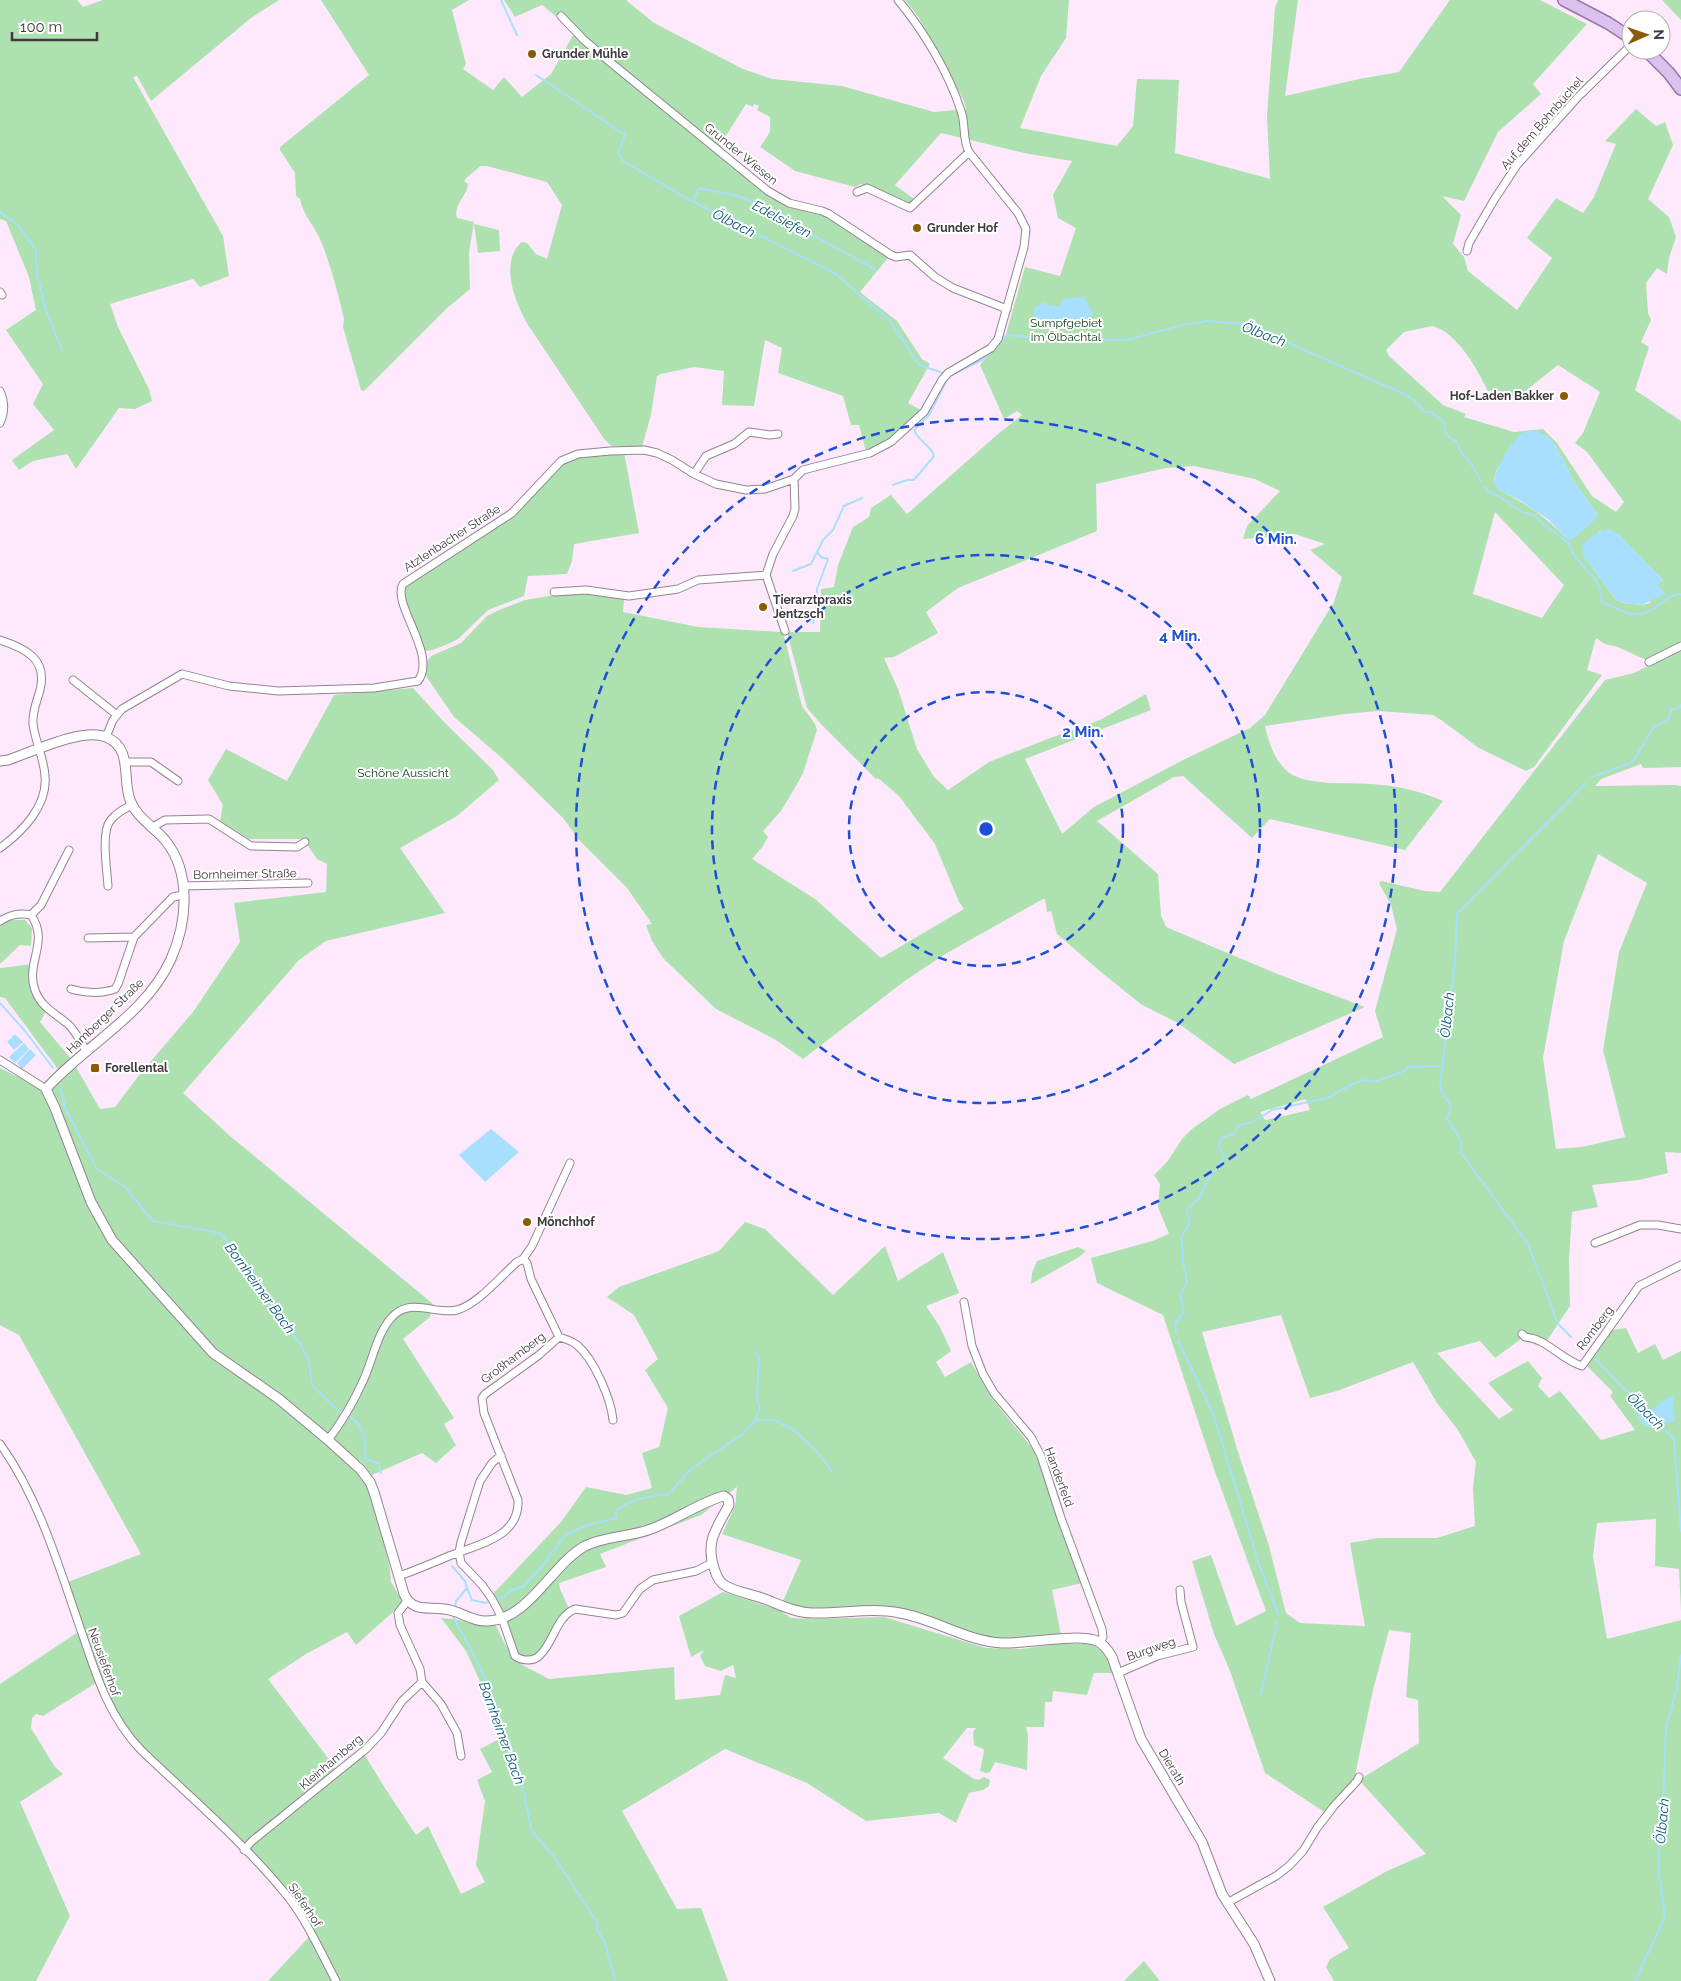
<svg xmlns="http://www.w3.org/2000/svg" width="1681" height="1981" font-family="Raleway,sans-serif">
<rect width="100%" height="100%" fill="#fee9fc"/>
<path fill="#ade1af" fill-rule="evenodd" d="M0,0h77l6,7 20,-7h176l-28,18 -100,83 -14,-25 -4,1 90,159 6,40 -29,11 -7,-8 -83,25 8,23 31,62 3,12 -17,8 -16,-1 -43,61 -9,-15 -34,7 -14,9 -7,-10 42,-30 -21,-26 10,-20 -37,-54 30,-20 -7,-33 -23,-56 -6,-2z
M321,0h148l-17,10 14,54 -3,5 30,21 11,-13 18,20 29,-23 24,-42 -33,-27 -27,12 -11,-17h122l28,23 89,46 29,10 70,7 92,26 32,-3 -2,-8 -45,-83 -14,-18h164l-3,38 -25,38 -21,52 97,18 16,-20 4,-47 42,1 -4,73 95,26 -3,-63 8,-108 3,-8h20l-13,96 74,-17 40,-7 51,-72h90l47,24 -54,60 8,10 -43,38 -34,69 -22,-5 19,19 -8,29 11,13 4,14 49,39 35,-52 -25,-20 29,-40 27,15 11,-16 22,-53 -11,-3 31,-32 20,17 9,-4 8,23 -25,54 21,18 7,20 -7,21 -2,16 -10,-6 -11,15 2,30 3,7 -10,22 8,5 -14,43 46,31v223l-34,18 -1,-2 -28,-13 -13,-3 -9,-6 -9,32 15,5 -68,92 -8,4 -47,-23 -38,-28 -8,-5 -55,-4 -33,3 -80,12c4,16 8,32 21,44 17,17 63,12 86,14 25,2 49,7 71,17l-38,49 -135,-31 -18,19 -69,-62 -9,1 -77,44 61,53 3,41 5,12 114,48 85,32 -131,57 -56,-41 -36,-18 -41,-33 -44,-38 -6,-23 -4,1 -2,-13h-2l-96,54 -41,27 -103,79 -27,-19 -60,-31 -53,-51 -11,-17 -6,-16 6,-1 -25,-36 -48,-48 -16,-22 -61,-60 -48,-41 -28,-41 1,-14 4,-6 30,-13 26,-27 12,-6 26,-10 41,-7 28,1 30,5 -1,13 75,15 85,5 19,74 13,18 2,6 -14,43 -7,13 -15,25 -18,20 5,6 -5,9 -11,13 63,40 66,59 83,-49 -5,-7 -24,-58 -36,-48 -21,-18 -2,1 -55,-55 -14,-16 -20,-76h33l1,-43 13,-2 4,-22 15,-38 16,-10 2,-9 20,-13 16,19 91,-80 24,-19 -5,-4 -13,8 -24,-54 26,-31 19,-67 35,9 16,-48 -18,-10 -5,-23 19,-34 -43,-7 -88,-21 -46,52 19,14 -5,6 -48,-21 -6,3 -60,-16 -35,-24 10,-15v-15l-13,-7 2,-4 -5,-2 -1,3 -7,-3 -27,43 33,30 36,24 37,9 67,43 -32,39 37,29 25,38 8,5 -22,39 13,7c-15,19 -34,30 -55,41l-7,-26h-8l-8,-29 -65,-23 4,-25 -17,-8 -11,66 -32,-1 2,-34 -30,-4 -33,7 -4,2 -6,39 -9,32 -30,-1 -7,-6 -77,-115c-12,-21 -30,-63 -6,-83l5,1 9,11 11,5 15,-54 -15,-23 -60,-16h-7c-5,6 -12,9 -16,15l4,3c-1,13 -15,20 -11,34l17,4 -5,30 1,37 -24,20 -82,82 -3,-1 -18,-63 1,-8c-6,-26 -13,-53 -23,-78 -6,-14 -19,-28 -21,-42l-4,-3 -1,-23 -15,-23v-3l89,-72zM1432,326c25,6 45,43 56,65l30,6 40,-32 42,27 -17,41 -8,10 12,9 37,50 -8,10 -24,-16 -35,-53 -14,-14 -29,3 -50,-15 2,-3 -23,-9 -54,-49 -3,-6 18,-18zM1521,434l25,1 10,11 20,39 21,28 -31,25c-21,-22 -41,-35 -69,-49l-3,-10 3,-10zM1194,466l61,13 25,12 -33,35 -4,13 52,-5 30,10 -15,6 32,27 -8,25 -69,113 -15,13 -67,32 -89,47 -32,27 -37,-75 126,-49 -5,-16 -46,26 -55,20 -56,22 -41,28 -14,-13 -17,-28 -19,-60 -14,-31 10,-1 44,-24 -12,-21 32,-24 139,-57 -1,-47 70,-16zM1495,512l69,73 -22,33 -69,-24zM1600,531l18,3 45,46 -6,4 -7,19 -9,2 -17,-2 -8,-3 -31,-42 -2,-13z
M1662,0h19v20z
M474,224l25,6 1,21 -22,2z
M624,452l15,81 -65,11 -2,17 -5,13 -39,2 -4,20 -36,14 -30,29c-10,5 -22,11 -32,12l-3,-3c-5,-13 -24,-51 -17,-63l101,-65 54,-55 10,-6z
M1681,649v118l-38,1 -2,-4 -40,15 -6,7 80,-1 6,1v367l-16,-1 3,21 -29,7 -47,5 6,22 -26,5 -3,47 1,47 -24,36 -21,-6 -30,22 -15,-17 -43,12 62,66 14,-9 -25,-27 40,-22 14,17 -4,8 11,12 11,-7 41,49 34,-10 -25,-34 3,-4 -28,-28 27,-34 14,-2 12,25 17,-9 8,16 18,-9v260l-2,-42 -24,-3 1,-47 -59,4 -4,33 14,83 74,-19v361h-347l-8,-14 4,-8 19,-11 -26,-41 64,-36 39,-17 -67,-74 60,-37 -1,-43 -12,-3 5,-64 -22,-3 -16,60 -19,90 -28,33 -61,-40 -35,-102 -16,-37 -22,-73 19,-6 25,71 30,-15 -52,-142 -51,-154 -66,-32 -6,-25 61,-17 17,-7 -11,-27 2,-23 -6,-9 13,-13 15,-23 10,-10 28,-20 28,-14 3,4 132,-62 -8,-26 22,-82 -6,-24 -12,-22 2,-2 44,10 15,1 165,-212 29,-7zM1598,854l49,29 -28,69 -16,98 22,87 -43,10 -26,2 -13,-91 21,-117zM1306,1099l4,11 -45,10 -5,-8zM1281,1315l29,83 27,-7 76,-29 24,41 21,27 18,32 -3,26 2,38 -38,12h-59l-28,5 15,83 -65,-3 -14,-10 -17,-67 -30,-91 -37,-123z
M413,688l31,34 49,48 6,10 -42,36 -57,32 45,65 -119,28 -27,19 -116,133 47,43 203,168 -3,13 -27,22 51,79 -10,6 12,21 -20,18 -14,-10 -50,22 -13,-16 10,25 21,85 1,13 12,21 -47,42 -9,-13 -41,22 -38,25 69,91 -93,73 -103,-93 -32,-46 -41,-122 73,-28 -122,-219 -19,-10v-257l43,21 17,-17 -55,-74 -5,-1v-29l32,-4 -1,21 14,28 -5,9 32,38 28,49 15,-2 25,-33 53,-62 47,-70 -6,-39 92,-11 1,-28 -10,-5 -14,-20h-54l-29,-18 3,-16 -15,-25 18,-31 61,32 47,-86z
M7,920h18l7,8 -1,18 -11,-1 -20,19v-39z
M745,1222l20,7 68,66 52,-49 13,35 45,-29 16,41 -33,13 14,21 11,24 -15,11 9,15 26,-15 20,35 46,57 45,129 -30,7 11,54c33,1 35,-6 50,27l-1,2h-18l-7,22 -34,-4 -1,11h-7l-1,25h-18l2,9 -1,34 -32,-8 -5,10 -4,1 -6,-2 4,-20 -1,-2 -9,-4 -1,-13 3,-4h-9l-24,30 31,21 5,1 5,-3 6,3 -1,6 -6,4 -14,3 -13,30 -17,-10 -73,8 -59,-38 -82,-34 -103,62 55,98 24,-1 27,73h-390l-44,-79 -44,-52 3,-8 111,-88 21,34 31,47 12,-9 33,68 24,-12 -9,-17 9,-64 -8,-21 15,-8 -12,-23 25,-13 -39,-85 -25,-33 54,6 18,36 36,19 125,-12 1,33 45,-5 5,-20 11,3 -3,-13 -12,6 -16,-5 -5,-10 4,-6 -13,7 -12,-41 44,-24 56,18 12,8 22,1 71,-2 102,31 35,1 29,-4 -20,-8 -35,3 -96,-31 -35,-3 -38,3 -23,-1 -20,-7 18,-41 -79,-26 13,-28 2,-19 -36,28 -101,39 6,13 -47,16 1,6 10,22 -12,8 -21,36 -10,4 -10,-5 -26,-58 70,-74 25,-35 40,8 26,-7 -10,-35 17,-6 9,-39 -23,-38 13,-11 -24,-44 -27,-18 12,-10 100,-36z
M1078,1247l8,4 -7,6 -48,27 1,-11 5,-12z
M78,1632l18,51 -53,33 -7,-2 -4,4 -1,10 24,39 8,7 -43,28 50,114 -34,65h-36v-297z
M309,1937l23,44h-64z
M1144,1961l16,20h-36z"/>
<path fill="#a8dffe" d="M1084,297l10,18c-17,11 -42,14 -62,8l3,-16 10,-5 6,4h9l2,-7z
M1532,430l14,5 10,11 20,39 21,28 -1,6 -25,22 -5,-3 -17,-18 -30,-20 -22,-11 -3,-5c0,-14 16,-40 27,-50 3,-3 7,-3 11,-4z
M1609,529l9,5 45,46 -6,4 9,10 -25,11 -17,-2 -8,-3 -31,-42 -4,-9c4,-10 17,-18 28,-20z
M15,1034l8,8 -9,8 -7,-8z
M24,1043l5,6 -14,14 -6,-6z
M30,1049l6,6 -14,14 -5,-6z
M491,1129l28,23 -34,30 -26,-27z
M1671,1396l2,1 2,24 -2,1 -11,1 -10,-11v-3z
M1642,1412l14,14 -4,2 -10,-4 -4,-7 1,-4z"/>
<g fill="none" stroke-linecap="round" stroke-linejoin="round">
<path stroke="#a8dffe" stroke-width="2" d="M501,0l16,35
M536,75l89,60 -7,17 5,9 65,38 148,75 54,47 29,44 24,8
M693,202l6,-14 40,8 11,5 125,68
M0,212l18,13 18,25 1,25 9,35 16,40
M997,346l10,-11 44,4 76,1 55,-15 25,-4 38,3 159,70 10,6 11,12 9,1 3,4 6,4 3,14 11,7 3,9 12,14 9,16
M893,485l14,-5h7l20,-24c-3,-11 -16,-15 -20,-26l15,-15 20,-39 33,-16 10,-9
M1484,486l4,5 14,7 18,13 13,4 35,28 8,15 19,21 6,13 1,10c24,11 35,20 58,2 6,-5 13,-10 21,-10
M793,571l18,-7 6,-12
M813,623l3,-11 1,-23 11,-30 -7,-2 -4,-5 6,-12 10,-10 11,-24 18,-8
M1592,777l41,-15 20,-34 15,-9 4,-10 7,-1 2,-3
M0,1003l25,28 28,37
M60,1088l6,22 31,59 28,18 28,34 67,12 32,38 18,32 31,42 8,16 3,24 22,22 9,5
M1537,1268l-9,-24 -67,-91v-13l-14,-21 4,-13 -11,-17 15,-130 2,-45 128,-130
M1539,1273l19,51 13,13
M1176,1333l-1,-10 9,-11 -4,-17c11,-16 6,-17 3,-34 -1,-8 1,-15 -2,-23l8,-14 -2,-15 12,-10 12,-26 8,-5 5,-12 -5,-8 2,-10 14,-5 3,-8 15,-3 19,-12 55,-12 28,-15 11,-3 8,2 30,-11 4,-4 34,-1
M1178,1341l35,72 46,151 19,50
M1595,1359l79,80 7,92
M350,1417c16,8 15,26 15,41l14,6 2,9
M756,1418l4,-10 -3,-8 2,-42 -3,-5
M452,1566l13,15 2,7 -11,13 -1,8
M467,1588l5,12 13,3 5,-2
M497,1599l7,-2 8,-7 12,-4 21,-23 6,-11 4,-3 11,-15 23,-9 27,-7v-7c11,-10 26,-13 40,-16 4,-1 7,1 12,0l23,-26 53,-36 12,-13h18l20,10 24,23 14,19
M454,1614l-1,3 24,44 16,37 26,73 13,60 23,27 43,66 -1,5 8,14 10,38
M1261,1694l16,-72
M1635,1981l30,-64 -6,-43v-19l1,-21 4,-12 -1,-16 3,-78 11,-41 4,-32"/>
<defs>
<path id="minor" d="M561,16l23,24 26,22 158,129 21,12 33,8 7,3 62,41 5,2 14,-2 25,22 18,11 54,21
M857,192l10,-4 43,20 59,-56
M1467,251l2,-8 25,-43 23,-35 61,-68 53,-52
M0,292l2,3
M0,391c5,11 5,21 0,32
M694,474l12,-18 28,-12 15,-12 21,3 8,-1
M554,592l32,-2 43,6 49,-7 20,-9 68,-5
M785,631l-19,-56 7,-21 20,-38 2,-7 -1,-30
M0,640c25,8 48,19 40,50 -3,11 -8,22 -7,34 2,17 11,34 12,52 3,30 -23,56 -45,72
M1649,662l32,-16
M73,680l44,35
M106,737l7,-17 9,-11 60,-35 47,12 49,5 96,-3 44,-7c20,-27 -27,-77 -15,-97l109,-71 49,-52 17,-7 32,-3 34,-1 13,3 15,7 22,14 22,10 30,6 19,-1 29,-10 9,-9 67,-17 21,-11 33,-30 18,-32 6,-7 43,-25 7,-9 26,-92 2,-18 -8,-16 -49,-61c-7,-13 -3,-28 -8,-41 -12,-38 -38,-81 -63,-111
M126,762h25l27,19
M153,827l12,-7 44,-1 42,27 46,1 8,-5
M108,886c-1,-16 -7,-53 2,-65 6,-8 14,-12 22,-16
M183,886l125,-3
M31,915l10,-10 28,-55
M0,921c11,-7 19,-8 31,-6 19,27 -6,48 4,75 6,18 22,24 35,36 7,8 11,17 17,26
M88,938l46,-1
M71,989c13,4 31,5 44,0l3,-5 16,-47 39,-40 10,-2
M0,1060l46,29
M570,1163l-38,83 -9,13 4,4 4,16 28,58c7,2 13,4 18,8 17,14 34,54 36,75
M1595,1243l45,-18h18l23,4
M964,1302l8,44 11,28 11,19 37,44 10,19 20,62 41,111 1,8 -3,5
M1522,1334l3,3c23,2 36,23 57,29l57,-80 42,-21
M328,1440c14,-18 26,-39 35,-59 10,-21 14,-50 31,-66 19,-17 42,0 63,-5 20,-5 44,-34 60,-48l6,-3
M0,1444c41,57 60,127 83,192 14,42 27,82 58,114 48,46 101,91 143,142 22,26 36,59 52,89
M501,1455l-9,8 -12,18 -19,61 -2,10 2,11 21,22 10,14 10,19 13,38c7,5 19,6 25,-1 14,-13 16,-38 35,-46l41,6 7,-2 17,-24 13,-9 43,-9 16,-8
M398,1576c17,-5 34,-13 51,-20 27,-11 71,-18 69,-56l-34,-87 -2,-15 3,-4 54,-39 20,-18
M408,1600l-10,13 2,12 20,44 2,13 19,22 16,29 4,23
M1118,1673l39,-17 36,-9 -12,-45 -1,-12
M244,1850l8,-9 114,-92 15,-16 21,-32 20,-19
M1227,1903l49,-27 13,-10 14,-15 14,-23 17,-22 23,-25 2,-4"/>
<path id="tertiary" d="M0,761l8,-1c24,-8 75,-33 98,-23 27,11 16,41 24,63 6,17 24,27 35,40 27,33 22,83 6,119 -25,56 -86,86 -125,130l9,19 36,94 21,38 101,113 66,46 49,41 32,29 10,13 4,10 30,102c8,18 24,13 40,15 15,1 28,13 43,12 42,-1 64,-56 98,-75 20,-10 45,-9 66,-17 23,-8 51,-28 73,-33l4,3 1,6c-12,23 -24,36 -15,63 2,7 5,15 12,18 11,6 25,8 36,12 17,6 33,15 51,15 29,1 58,-6 87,0 35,6 66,28 102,30 24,1 76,-10 95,-2 7,3 11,9 15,16l29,82 61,103 20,52 32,50 16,37"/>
<path id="primary" d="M1564,0l44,23 23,15
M1646,50l23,23 12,16"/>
</defs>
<use href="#minor" stroke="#958293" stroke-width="9"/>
<use href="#tertiary" stroke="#958293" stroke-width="11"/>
<use href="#primary" stroke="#9476a9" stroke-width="14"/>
<use href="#minor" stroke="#fff" stroke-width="7"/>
<use href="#tertiary" stroke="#fff" stroke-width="9"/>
<use href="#primary" stroke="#dac1ee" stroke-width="11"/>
</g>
<g fill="none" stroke="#1d4ed8" stroke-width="2.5" stroke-dasharray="9 6">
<circle cx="986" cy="829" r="137"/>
<circle cx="986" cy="829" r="274"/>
<circle cx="986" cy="829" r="410"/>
</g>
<g fill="#8c5c04" stroke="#fff" stroke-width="2">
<circle cx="532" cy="54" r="5"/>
<circle cx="917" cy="228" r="5"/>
<circle cx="1564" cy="396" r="5"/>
<circle cx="763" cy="607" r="5"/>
<rect x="90" y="1063" width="10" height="10" rx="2.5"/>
<circle cx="527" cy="1222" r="5"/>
</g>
<g text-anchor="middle" stroke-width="4" stroke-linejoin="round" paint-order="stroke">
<g font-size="12" font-weight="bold" fill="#40383f" stroke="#fff" text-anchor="start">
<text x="542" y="58">Grunder Mühle</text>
<text x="927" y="232">Grunder Hof</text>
<text x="1554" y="400" text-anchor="end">Hof-Laden Bakker</text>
<text x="773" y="604">Tierarztpraxis<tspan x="773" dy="14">Jentzsch</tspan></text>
<text x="105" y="1072">Forellental</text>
<text x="537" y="1226">Mönchhof</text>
</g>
<g font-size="12" fill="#40383f" stroke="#fff">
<text transform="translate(1542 123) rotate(-49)" y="4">Auf dem Bohnbüchel</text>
<text transform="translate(741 154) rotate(39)" y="4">Grunder Wiesen</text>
<text transform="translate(452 538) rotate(-33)" y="4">Atzlenbacher Straße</text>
<text transform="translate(245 874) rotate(-1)" y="4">Bornheimer Straße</text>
<text transform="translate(105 1016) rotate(-44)" y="4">Hamberger Straße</text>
<text transform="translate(1595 1328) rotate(-53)" y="4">Romberg</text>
<text transform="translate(513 1358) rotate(-37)" y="4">Großhamberg</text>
<text transform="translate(1059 1477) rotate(70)" y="4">Handerfeld</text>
<text transform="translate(1151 1649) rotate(-19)" y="4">Burgweg</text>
<text transform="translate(104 1662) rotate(70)" y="4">Neusieferhof</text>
<text transform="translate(331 1762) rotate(-40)" y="4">Kleinhamberg</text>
<text transform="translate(1172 1767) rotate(59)" y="4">Dierath</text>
<text transform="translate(305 1905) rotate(56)" y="4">Sieferhof</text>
</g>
<g font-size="12" fill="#063b11" stroke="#fff">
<text x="1066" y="327">Sumpfgebiet<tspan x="1066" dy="14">im Ölbachtal</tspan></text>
<text x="403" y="777">Schöne Aussicht</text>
</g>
<g font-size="14" font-style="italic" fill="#08597c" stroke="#fff">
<text transform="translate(782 219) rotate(28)" y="5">Edelsiefen</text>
<text transform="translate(734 223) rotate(27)" y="5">Ölbach</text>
<text transform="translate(1264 334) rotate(21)" y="5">Ölbach</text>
<text transform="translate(1447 1015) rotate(-84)" y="5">Ölbach</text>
<text transform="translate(260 1288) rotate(54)" y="5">Bornheimer Bach</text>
<text transform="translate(1646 1411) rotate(45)" y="5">Ölbach</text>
<text transform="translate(502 1733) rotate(70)" y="5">Bornheimer Bach</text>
<text transform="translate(1662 1821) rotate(-85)" y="5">Ölbach</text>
</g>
</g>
<circle cx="986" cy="829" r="8" fill="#1d4ed8" stroke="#fff" stroke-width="2.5"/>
<g font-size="15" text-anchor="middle" font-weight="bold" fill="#1d4ed8" stroke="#fff" stroke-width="4" stroke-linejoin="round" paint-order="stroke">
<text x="1276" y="544">6 Min.</text>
<text x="1180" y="641">4 Min.</text>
<text x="1083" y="737">2 Min.</text>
</g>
<g transform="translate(1646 35) rotate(88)"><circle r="24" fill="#ffffff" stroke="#b3afb2"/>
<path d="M0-4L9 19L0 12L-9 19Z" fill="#8c5c04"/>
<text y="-8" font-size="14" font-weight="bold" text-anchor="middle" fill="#40383f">N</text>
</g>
<path d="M12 32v8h85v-8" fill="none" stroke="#40383f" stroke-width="2.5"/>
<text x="20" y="32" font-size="15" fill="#40383f" stroke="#ffffff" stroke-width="4" paint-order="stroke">100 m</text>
</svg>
